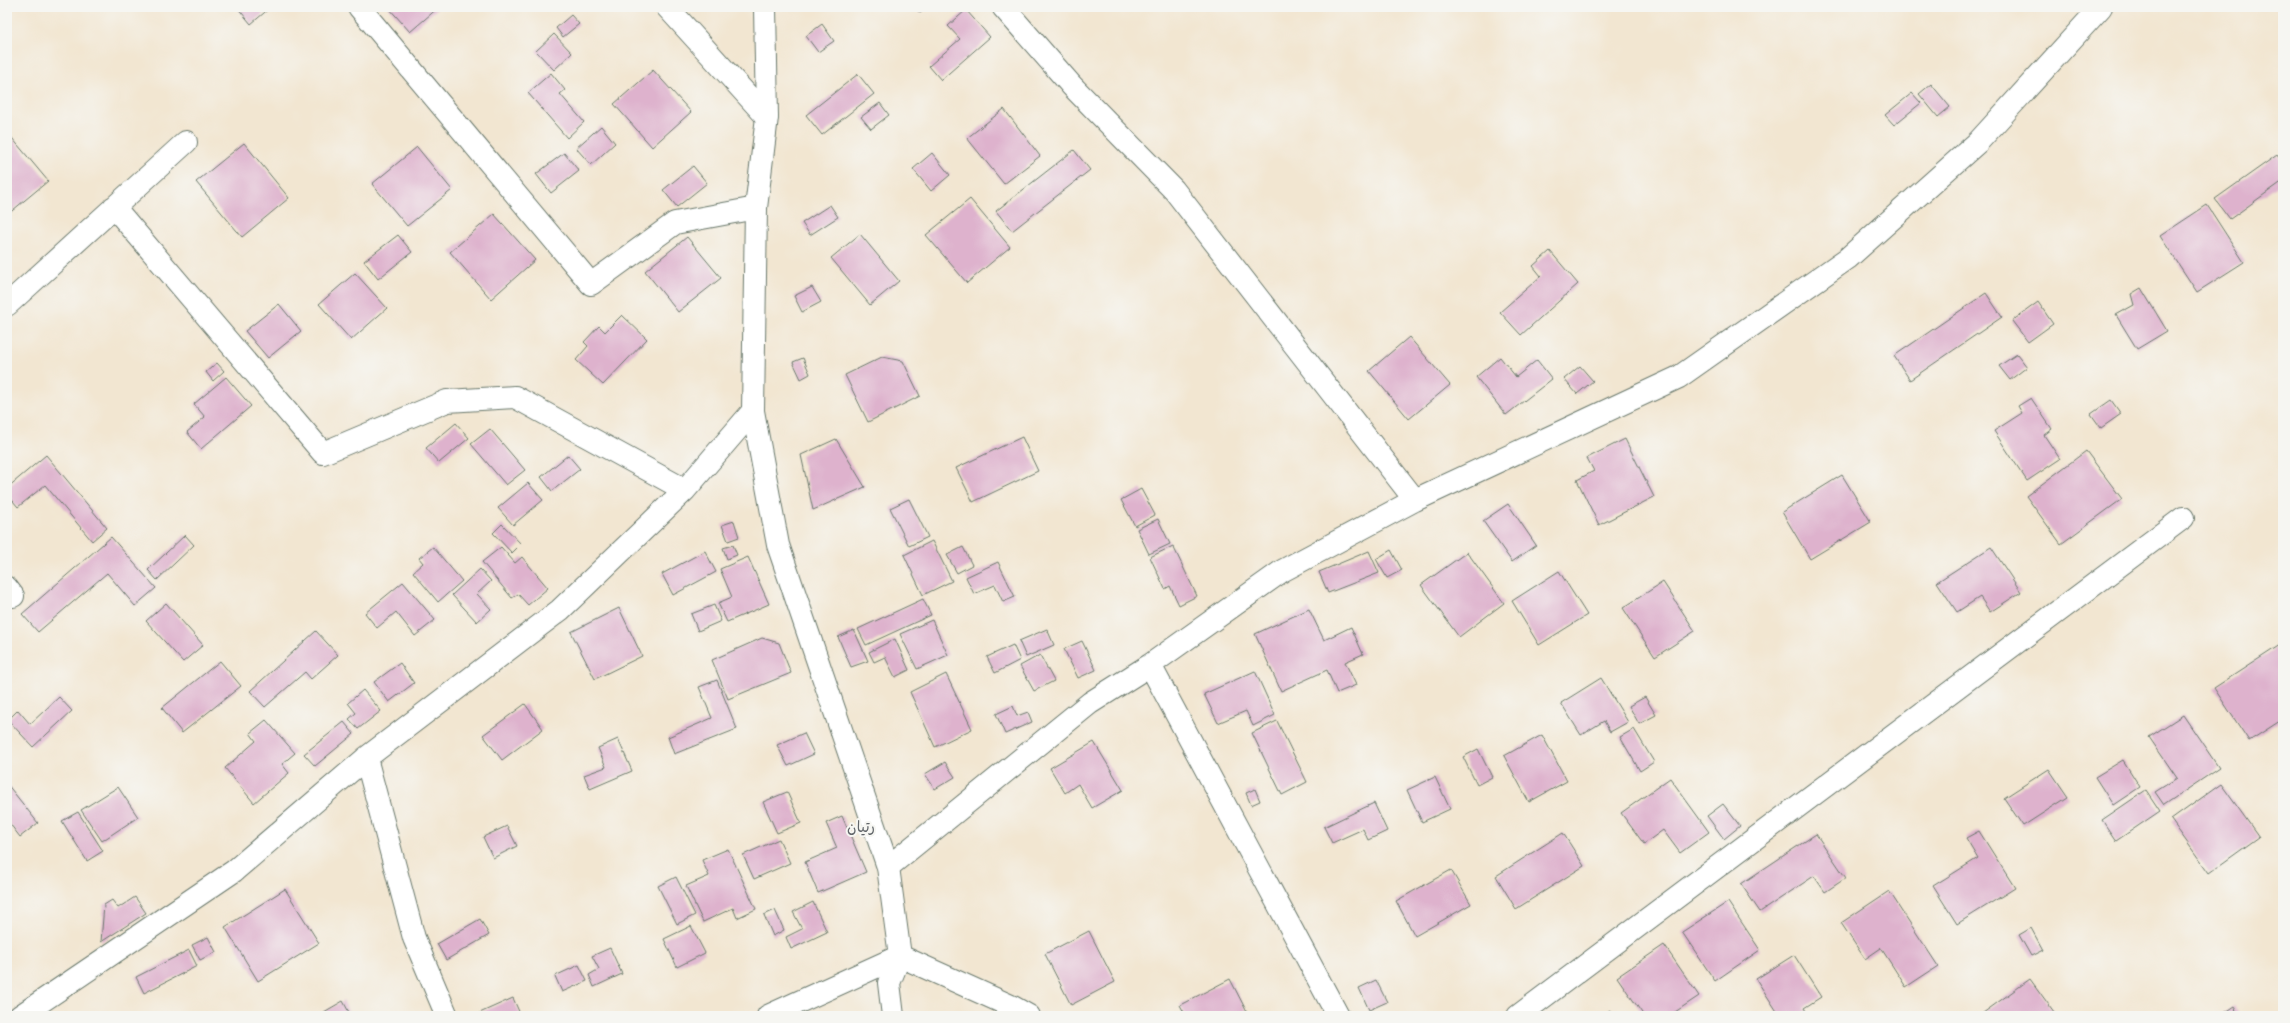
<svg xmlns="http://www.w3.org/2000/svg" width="2290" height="1023" font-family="'Comic Neue','Playpen Sans Arabic',sans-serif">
<rect width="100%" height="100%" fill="#f6f6f2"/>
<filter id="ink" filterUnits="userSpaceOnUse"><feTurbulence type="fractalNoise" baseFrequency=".025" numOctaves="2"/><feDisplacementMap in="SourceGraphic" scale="8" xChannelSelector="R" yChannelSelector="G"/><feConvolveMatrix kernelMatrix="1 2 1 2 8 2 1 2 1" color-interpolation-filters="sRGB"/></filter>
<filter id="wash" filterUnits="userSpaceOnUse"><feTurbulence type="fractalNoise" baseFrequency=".012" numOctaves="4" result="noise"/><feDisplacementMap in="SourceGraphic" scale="16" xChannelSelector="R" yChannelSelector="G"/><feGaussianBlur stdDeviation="0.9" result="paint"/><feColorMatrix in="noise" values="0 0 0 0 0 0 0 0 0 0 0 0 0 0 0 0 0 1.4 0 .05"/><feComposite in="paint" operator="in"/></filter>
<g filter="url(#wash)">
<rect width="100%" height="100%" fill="#f2e6d1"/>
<g id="blocks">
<path fill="#deb2cd" d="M237,7h34l-20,17z
M388,7h51l-29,25z
M915,7h13l-8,6z
M966,10l24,27 -49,43 -12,-14 31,-27 -12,-13z
M571,15l8,9 -16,13 -7,-9z
M822,24l12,17 -16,11 -12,-16z
M554,34l18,19 -18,17 -18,-19z
M653,70l38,42 -39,35 -38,-43z
M551,73l14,17 -5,4 24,28 -17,16 -39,-45z
M858,74l16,20 -52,41 -16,-20z
M1931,84l19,23 -12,10 -19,-23z
M1912,93l9,10 -27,22 -9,-10z
M880,103l9,12 -18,14 -10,-12z
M1004,109l36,47 -36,28 -37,-46z
M601,126l14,17 -24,22 -15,-17z
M7,132l41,49 -41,34z
M244,143l45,55 -47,39 -46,-55z
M417,147l35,43 -45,36 -35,-42z
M1074,150l16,20 -78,61 -16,-20z
M564,153l15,18 -28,22 -15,-19z
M932,153l18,22 -19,16 -18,-22z
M2277,155l6,8v18l-53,38 -15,-20z
M693,166l14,17 -30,24 -14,-17z
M970,199l40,48 -43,36 -41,-48z
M830,205l8,12 -28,18 -8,-12z
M2207,205l37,57 -47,30 -37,-56z
M494,214l41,46 -44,39 -41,-47z
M860,234l39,47 -29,24 -39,-47z
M398,235l14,17 -34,27 -14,-18z
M687,237l34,41 -43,34 -33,-41z
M1550,251l28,33 -57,51 -21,-23 41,-36 -8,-10z
M355,273l32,35 -36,32 -32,-36z
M812,287l9,15 -19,10 -8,-16z
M2141,288l26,43 -30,18 -21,-34 18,-10 -3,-11z
M1986,293l16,24 -92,63 -16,-24z
M2038,302l15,22 -25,18 -16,-21z
M279,304l22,27 -33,27 -23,-27z
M622,315l25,24 -44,46 -27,-25 12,-14 -4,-4 15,-16 6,6z
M1409,337l41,48 -41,34 -40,-48z
M2017,354l10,13 -17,13 -11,-14z
M882,357l21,4 17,35 -52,26 -23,-47z
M1500,357l16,20 21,-17 15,19 -46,36 -30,-38z
M803,358l7,16 -9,5 -8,-17z
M217,363l7,8 -11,10 -7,-9z
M1580,366l13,15 -16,13 -13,-15z
M226,377l25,29 -50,43 -14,-17 18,-15 -11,-13z
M2031,398l21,31 -8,6 16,24 -33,22 -33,-50 28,-18 -4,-7z
M2111,400l10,14 -20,14 -10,-14z
M456,423l13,15 -30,25 -13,-15z
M490,429l35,41 -19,15 -35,-41z
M1022,437l16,34 -65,31 -17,-34z
M836,439l29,48 -52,23 -12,-55z
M1625,439l29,58 -55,28 -22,-45 17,-9 -7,-13z
M2086,451l36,48 -61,45 -35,-48z
M46,455l61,73 -15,13 -47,-56 -27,22 -11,-13v-6z
M568,455l12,14 -28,22 -11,-14z
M1842,475l29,47 -61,37 -28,-47z
M528,483l15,17 -30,25 -15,-17z
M1141,489l14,26 -20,11 -14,-26z
M909,499l19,38 -19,9 -19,-38z
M1508,504l28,41 -24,17 -29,-41z
M1158,519l12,25 -21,10 -12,-25z
M734,521l5,16 -11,4 -6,-16z
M502,524l19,20 -9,9 -19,-20z
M185,535l9,10 -37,35 -9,-10z
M111,537l45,51 -21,18 -28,-33 -69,59 -16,-18z
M932,541l20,40 -29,14 -19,-40z
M733,545l4,10 -10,4 -4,-11z
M1173,546l24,50 -18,9 -9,-19 -5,3 -15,-32z
M433,547l29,34 -24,21 -25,-30 10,-9 -4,-5z
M501,547l14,16 7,-6 26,31 -20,17 -10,-11 -6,4 -30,-36z
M963,547l9,18 -15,8 -10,-18z
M1991,547l30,45 -31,20 -10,-15 -23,15 -20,-30z
M1391,550l11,20 -15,8 -11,-19z
M705,551l11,21 -43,23 -11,-21z
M1369,551l10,22 -51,20 -9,-21z
M1467,552l37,51 -45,34 -38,-52z
M748,557l21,47 -42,18 -9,-19 14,-6 -12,-28z
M998,562l17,35 -12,5 -8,-17 -21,9 -8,-17z
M480,569l11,12 -14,13 14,15 -14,13 -25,-27z
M1559,571l28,44 -48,30 -27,-44z
M403,582l32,38 -20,16 -19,-24 -19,16 -12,-15z
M1663,582l32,49 -40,26 -32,-49z
M923,599l8,16 -65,30 -8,-16z
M166,603l37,42 -20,17 -37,-41z
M714,605l7,16 -23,10 -7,-17z
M619,608l23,48 -47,23 -24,-47z
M1309,609l15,31 27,-13 12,27 -18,8 11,23 -19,8 -10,-23 -46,21 -26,-57z
M932,620l16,35 -31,14 -17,-35z
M1047,629l7,16 -28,12 -7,-16z
M854,630l14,31 -17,6 -13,-30z
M316,631l22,24 -27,24 -6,-7 -40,35 -15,-16z
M762,638l17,5 12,30 -63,26 -16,-39z
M895,639l14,31 -14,7 -10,-20 -11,5 -5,-10z
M1082,641l14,29 -18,8 -14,-29z
M2283,643v76l-34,22 -35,-53z
M1013,645l7,15 -25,13 -8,-16z
M1040,655l14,26 -20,10 -14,-25z
M220,661l21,25 -59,47 -20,-25z
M400,663l14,20 -25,19 -15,-20z
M1255,671l20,44 -22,11 -7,-15 -28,12 -14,-29z
M946,674l26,55 -37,18 -25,-55z
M1601,678l27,44 -18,10 -6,-11 -23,14 -20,-32z
M717,680l20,49 -63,25 -6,-17 44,-19 -13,-31z
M363,690l18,21 -23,18 -9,-10 7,-6 -8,-10z
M59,697l13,14 -39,36 -25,-27 10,-10 12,14z
M1645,697l11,18 -17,9 -10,-18z
M525,704l18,25 -41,31 -19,-25z
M1013,706l4,10 11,-4 4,10 -27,12 -9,-20z
M2183,715l36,53 -55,37 -9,-13 22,-14 -28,-41z
M266,720l29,33 -13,11 7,9 -35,30 -29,-35 31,-27 -6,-8z
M1277,721l30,61 -25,13 -30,-62z
M344,722l10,12 -39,32 -11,-12z
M1634,729l20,33 -14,9 -20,-34z
M804,733l10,21 -26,12 -11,-21z
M1542,735l25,46 -38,21 -25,-46z
M618,739l14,32 -42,18 -6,-14 22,-8 -8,-19z
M1094,742l29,48 -31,18 -14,-24 -13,9 -15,-25z
M1478,749l14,28 -15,8 -14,-28z
M2123,760l17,27 -27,18 -18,-28z
M945,762l10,15 -20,12 -10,-15z
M2049,769l19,28 -45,29 -19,-28z
M1435,777l15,32 -28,13 -15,-32z
M1670,778l39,54 -29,21 -17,-23 -19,14 -23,-31z
M7,784l31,39 -18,14 -13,-17z
M2221,784l38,53 -50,36 -38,-53z
M118,787l20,30 -36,24 -21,-31z
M1255,789l5,12 -9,4 -5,-12z
M2146,790l14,21 -44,30 -14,-21z
M787,792l14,31 -24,10 -14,-31z
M1374,803l13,28 -19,9 -5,-11 -31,14 -8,-16z
M1723,804l17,22 -16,13 -17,-23z
M78,812l25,39 -16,10 -25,-40z
M842,816l24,56 -48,21 -13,-31 32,-14 -11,-25z
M507,826l10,20 -24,12 -10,-21z
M1979,831l36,57 -58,36 -24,-38 45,-28 -12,-20z
M1563,833l21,33 -68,43 -20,-33z
M1816,834l30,44 -21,14 -11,-16 -54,36 -19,-28z
M779,839l11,24 -36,16 -11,-24z
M728,849l28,60 -19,9 -4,-10 -30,14 -17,-36 23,-10 -7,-16z
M1451,870l20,34 -56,32 -19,-35z
M676,877l19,38 -18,9 -19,-38z
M285,889l34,54 -61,38 -33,-54z
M1889,891l49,75 -32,21 -25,-39 -16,11 -24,-36z
M135,897l11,16 -45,29 3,-37 8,-5 6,8z
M813,902l14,30 -36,17 -5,-12 16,-8 -9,-17z
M1728,902l32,48 -45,31 -33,-49z
M775,910l9,20 -11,6 -9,-21z
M480,919l9,16 -43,25 -9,-16z
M691,926l14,27 -28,14 -13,-28z
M2031,928l12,22 -12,6 -12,-21z
M1089,931l26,51 -44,23 -26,-51z
M208,937l8,15 -16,8 -8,-15z
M1664,945l35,51 -30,20h-25l-27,-39z
M610,948l12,26 -28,13 -5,-12 10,-6 -7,-13z
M189,950l8,16 -53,27 -8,-16z
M1794,955l27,42 -17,11 5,8h-29l-24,-37z
M579,965l8,16 -25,11 -7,-16z
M1230,979l19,37h-63l-6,-11z
M2030,979l27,37h-78z
M1376,980l11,22 -18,8 -10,-22z
M513,998l8,18h-48z
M343,1001l8,15h-25l-2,-4z
M2234,1006l6,10h-21z
M1610,1010l4,6h-13z"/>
</g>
</g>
<g filter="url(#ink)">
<use href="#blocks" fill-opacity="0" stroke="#69786b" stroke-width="1"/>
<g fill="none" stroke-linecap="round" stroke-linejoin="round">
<defs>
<path id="minor" d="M359,7l232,277 84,-61 81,-15
M667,7l100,110
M1003,7l69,79 102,104 241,310
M114,207l209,246 124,-52 68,-4 170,93
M7,305l179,-163
M7,588l6,8
M1150,665l188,351
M366,758l48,180 33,78
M888,867l202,-164 60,-38 132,-94 133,-71 264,-123 169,-119 130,-116 123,-135
M20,1016l214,-145 132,-113 194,-148 125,-120 68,-79
M768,1016l132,-60
M1518,1016l665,-498"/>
<path id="tertiary" d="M765,7l2,110 -11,91 -3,203 25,134 110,322 12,89
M893,1016l-4,-33 11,-27 113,51 16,9"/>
</defs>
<use href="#minor" stroke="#69786b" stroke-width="24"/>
<use href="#tertiary" stroke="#69786b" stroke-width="24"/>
<use href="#minor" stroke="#fff" stroke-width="22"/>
<use href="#tertiary" stroke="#fff" stroke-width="22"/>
</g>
</g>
<g text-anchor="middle" stroke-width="4" stroke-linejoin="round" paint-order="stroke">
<g font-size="15" fill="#62666a" stroke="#f6f6f2">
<text x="861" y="832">رتيان</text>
</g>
</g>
<rect width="2290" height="1023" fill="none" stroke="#f6f6f2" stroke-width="24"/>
</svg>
